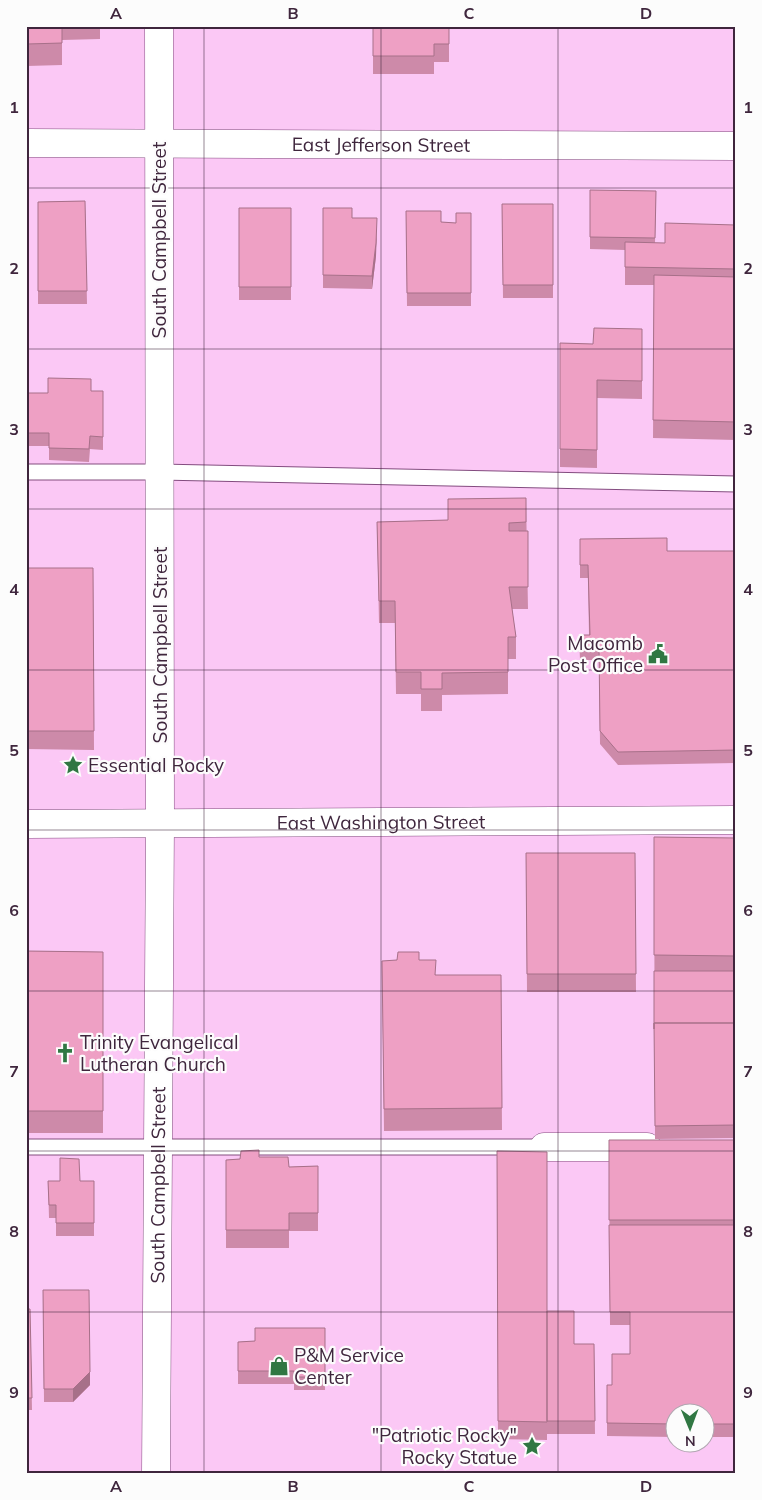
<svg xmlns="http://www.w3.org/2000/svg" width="762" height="1500" font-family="Mulish,sans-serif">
<rect width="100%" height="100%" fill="#fbc8f5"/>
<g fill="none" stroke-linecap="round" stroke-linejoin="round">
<defs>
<path id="lane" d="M26,472h133l577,12
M26,1147h518"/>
<g id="street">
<path id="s1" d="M26,143l710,3"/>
<path id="s2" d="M26,824l710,-4"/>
<path d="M544,1147h103"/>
<path id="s3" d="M156,1474l4,-651 -1,-797"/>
</g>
</defs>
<use href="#lane" stroke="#834c7f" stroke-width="17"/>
<use href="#street" stroke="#834c7f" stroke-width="29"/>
<use href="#lane" stroke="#fff" stroke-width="15"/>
<use href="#street" stroke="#fff" stroke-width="28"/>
</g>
<path fill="#cd8aa9" d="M26,26h74v13l-38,1v25l-35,1z
M373,26h76v36h-15v12h-61z
M590,190l66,1 -1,52h10l71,-18v215l-83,-2 1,-153h-29v-35l-35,-1z
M85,201l2,103h-49v-102z
M502,204h51v94h-50z
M239,208h52v92h-52z
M323,208l29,10 24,38 -4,33 -49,-1z
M406,211l35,11 15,1 15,-10v93h-64z
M642,329v70l-45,-1v70l-37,-1v-124l33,1z
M91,391h12v59l-13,-1 -1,13 -40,-2v-14h-23v-53h22z
M526,498l2,111h-16l4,28v22h-8v35l-66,1v16h-21v-17h-25l-1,-71h-16l-2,-101 71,-2z
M580,539l87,12h69v212l-118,2 -18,-21 -1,-84h-19l-1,-25h10l-1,-57h-8z
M26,568h67l1,182 -68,-1z
M654,837l82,1v300l-81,1z
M526,853h109l1,139h-109z
M26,951l77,1v181h-77z
M419,960l17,15h65l1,155 -118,1 -2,-170z
M609,1140h127v297h-32v-25h-30v25l-67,-1v-51h5l18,-31v-29h-20z
M497,1151l50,191 27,2h20l1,90h-48v6l-49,-1z
M259,1157l30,10 29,-1v65h-29v17h-63v-88l14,-1z
M48,1181h46v55h-38v-18h-7z
M43,1290l47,95 -17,17h-29z
M26,1309h4l2,101h-6z
M325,1328v62h-31v-6h-56v-42l17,-1z"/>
<path fill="#a77089" d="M377,231l-1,25 -4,33v-13z
M90,1372v13l-17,17v-13z"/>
<path fill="#eea0c4" stroke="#a77089" d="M26,26h36v17l-35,1z
M373,26h76v18h-15v12h-61z
M590,190l66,1 -1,47 -65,-1z
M85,201l2,90h-49v-89z
M502,204h51v81h-50z
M239,208h52v79h-52z
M323,208h29v10h25l-1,25 -4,33 -49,-1z
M406,211h35v11l15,1v-10h15v80h-64z
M665,223l71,2v44l-111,-2v-25l40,1z
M654,275l82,2v145l-83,-2z
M594,328l48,1v52l-45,-1v70l-37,-1v-106l33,1z
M48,378l43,1v12h12v46l-13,-1 -1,13 -40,-1v-15h-23v-40h22z
M526,498v24l-17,1v8h19v56h-19l7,50h-8v35l-66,1v16h-21v-17h-25l-1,-71h-16l-2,-79 71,-2v-21z
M667,538v13h69v199l-118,2 -18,-21 -1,-84h-19l-1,-12h11l-2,-70h-8v-26z
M26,568h67l1,163h-68z
M654,837l82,1v118l-82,-1z
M526,853h109l1,121h-109z
M26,951l77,1v159h-77z
M398,952h21v8h17l-1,15h66l1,133 -118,1 -2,-148 15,-1z
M654,971h82v52h-82v6z
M654,1023h82v102l-81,1z
M609,1140h127v80h-127z
M259,1150v7h29l1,10 29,-1v47h-29v17h-63v-70l14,-1 1,-8z
M497,1151l50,1v270l-49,-1z
M60,1158l19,1 1,22h14v42h-38v-18h-7l-1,-24h12z
M609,1225h127v199h-32v-12h-30v12l-67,-1v-38h5v-31h18v-42h-20z
M43,1290h46l1,82 -17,17h-29z
M26,1309h4l2,89h-6z
M547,1311h27v33h20l1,77h-48z
M255,1328h70v49h-31v-6h-56v-29l17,-1z"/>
<path fill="none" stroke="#3f263d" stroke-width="1" stroke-opacity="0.55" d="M204,26v1448M381,26v1448M558,26v1448M26,188h710M26,349h710M26,509h710M26,670h710M26,830h710M26,991h710M26,1151h710M26,1312h710"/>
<defs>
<symbol id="civic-bare" viewBox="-9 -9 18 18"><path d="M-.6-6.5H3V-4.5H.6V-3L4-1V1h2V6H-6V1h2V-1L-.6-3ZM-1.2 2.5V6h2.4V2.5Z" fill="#307743" stroke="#fcfcfc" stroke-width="2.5" paint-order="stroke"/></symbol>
<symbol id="sight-bare" viewBox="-9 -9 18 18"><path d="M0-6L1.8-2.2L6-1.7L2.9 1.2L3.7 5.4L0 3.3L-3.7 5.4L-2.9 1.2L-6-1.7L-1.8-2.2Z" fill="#307743" stroke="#fcfcfc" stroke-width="2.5" paint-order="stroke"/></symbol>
<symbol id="church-bare" viewBox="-9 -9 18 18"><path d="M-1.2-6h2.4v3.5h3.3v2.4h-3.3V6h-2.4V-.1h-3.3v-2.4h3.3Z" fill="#307743" stroke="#fcfcfc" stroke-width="2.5" paint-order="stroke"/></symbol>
<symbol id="shop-bare" viewBox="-9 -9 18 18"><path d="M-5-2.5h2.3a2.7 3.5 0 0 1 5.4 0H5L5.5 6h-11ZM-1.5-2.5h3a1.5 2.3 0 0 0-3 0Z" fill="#307743" stroke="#fcfcfc" stroke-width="2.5" paint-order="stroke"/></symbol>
</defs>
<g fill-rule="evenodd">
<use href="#civic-bare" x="644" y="640" width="28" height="28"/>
<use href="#sight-bare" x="59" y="751" width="28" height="28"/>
<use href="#church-bare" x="51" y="1039" width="28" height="28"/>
<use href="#shop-bare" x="265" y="1352" width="28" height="28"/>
<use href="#sight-bare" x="518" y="1432" width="28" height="28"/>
</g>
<g text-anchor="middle" stroke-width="4.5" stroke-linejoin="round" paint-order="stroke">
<g font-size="19" fill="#3f263d" stroke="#fcfcfc">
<text dy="7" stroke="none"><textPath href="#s1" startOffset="355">East Jefferson Street</textPath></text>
<text transform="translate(159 240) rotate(-90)" y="7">South Campbell Street</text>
<text transform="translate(160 645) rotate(-90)" y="7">South Campbell Street</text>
<text dy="7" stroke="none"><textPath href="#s2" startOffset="355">East Washington Street</textPath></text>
<text dy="7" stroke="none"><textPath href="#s3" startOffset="289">South Campbell Street</textPath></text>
</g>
<g font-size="19" fill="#3f263d" stroke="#fcfcfc" text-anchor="start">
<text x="643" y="650" text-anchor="end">Macomb<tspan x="643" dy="22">Post Office</tspan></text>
<text x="88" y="772">Essential Rocky</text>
<text x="80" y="1049">Trinity Evangelical<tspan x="80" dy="22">Lutheran Church</tspan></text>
<text x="294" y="1362">P&amp;M Service<tspan x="294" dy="22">Center</tspan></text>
<text x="517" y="1442" text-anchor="end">"Patriotic Rocky"<tspan x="517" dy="22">Rocky Statue</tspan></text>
</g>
</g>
<rect width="762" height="1500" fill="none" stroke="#fcfcfc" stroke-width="55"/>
<g transform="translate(690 1428) rotate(179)"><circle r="24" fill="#fcfcfc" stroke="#b0a6b0"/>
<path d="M0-4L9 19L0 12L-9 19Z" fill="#307743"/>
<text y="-8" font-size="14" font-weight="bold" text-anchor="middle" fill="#3f263d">N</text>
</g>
<rect x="28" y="28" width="706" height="1444" fill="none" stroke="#3f263d" stroke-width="2"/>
<g font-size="16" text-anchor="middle" font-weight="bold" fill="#3f263d">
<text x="116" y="19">A</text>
<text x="293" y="19">B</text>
<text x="469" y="19">C</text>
<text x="646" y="19">D</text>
<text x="14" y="113">1</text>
<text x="748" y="113">1</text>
<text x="14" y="274">2</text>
<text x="748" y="274">2</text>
<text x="14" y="435">3</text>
<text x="748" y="435">3</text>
<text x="14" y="595">4</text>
<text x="748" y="595">4</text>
<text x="14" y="756">5</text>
<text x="748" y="756">5</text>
<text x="14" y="916">6</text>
<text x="748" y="916">6</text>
<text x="14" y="1077">7</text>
<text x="748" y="1077">7</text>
<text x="14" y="1237">8</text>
<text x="748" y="1237">8</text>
<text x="14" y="1398">9</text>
<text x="748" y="1398">9</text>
<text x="116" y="1492">A</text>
<text x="293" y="1492">B</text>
<text x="469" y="1492">C</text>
<text x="646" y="1492">D</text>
</g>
</svg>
